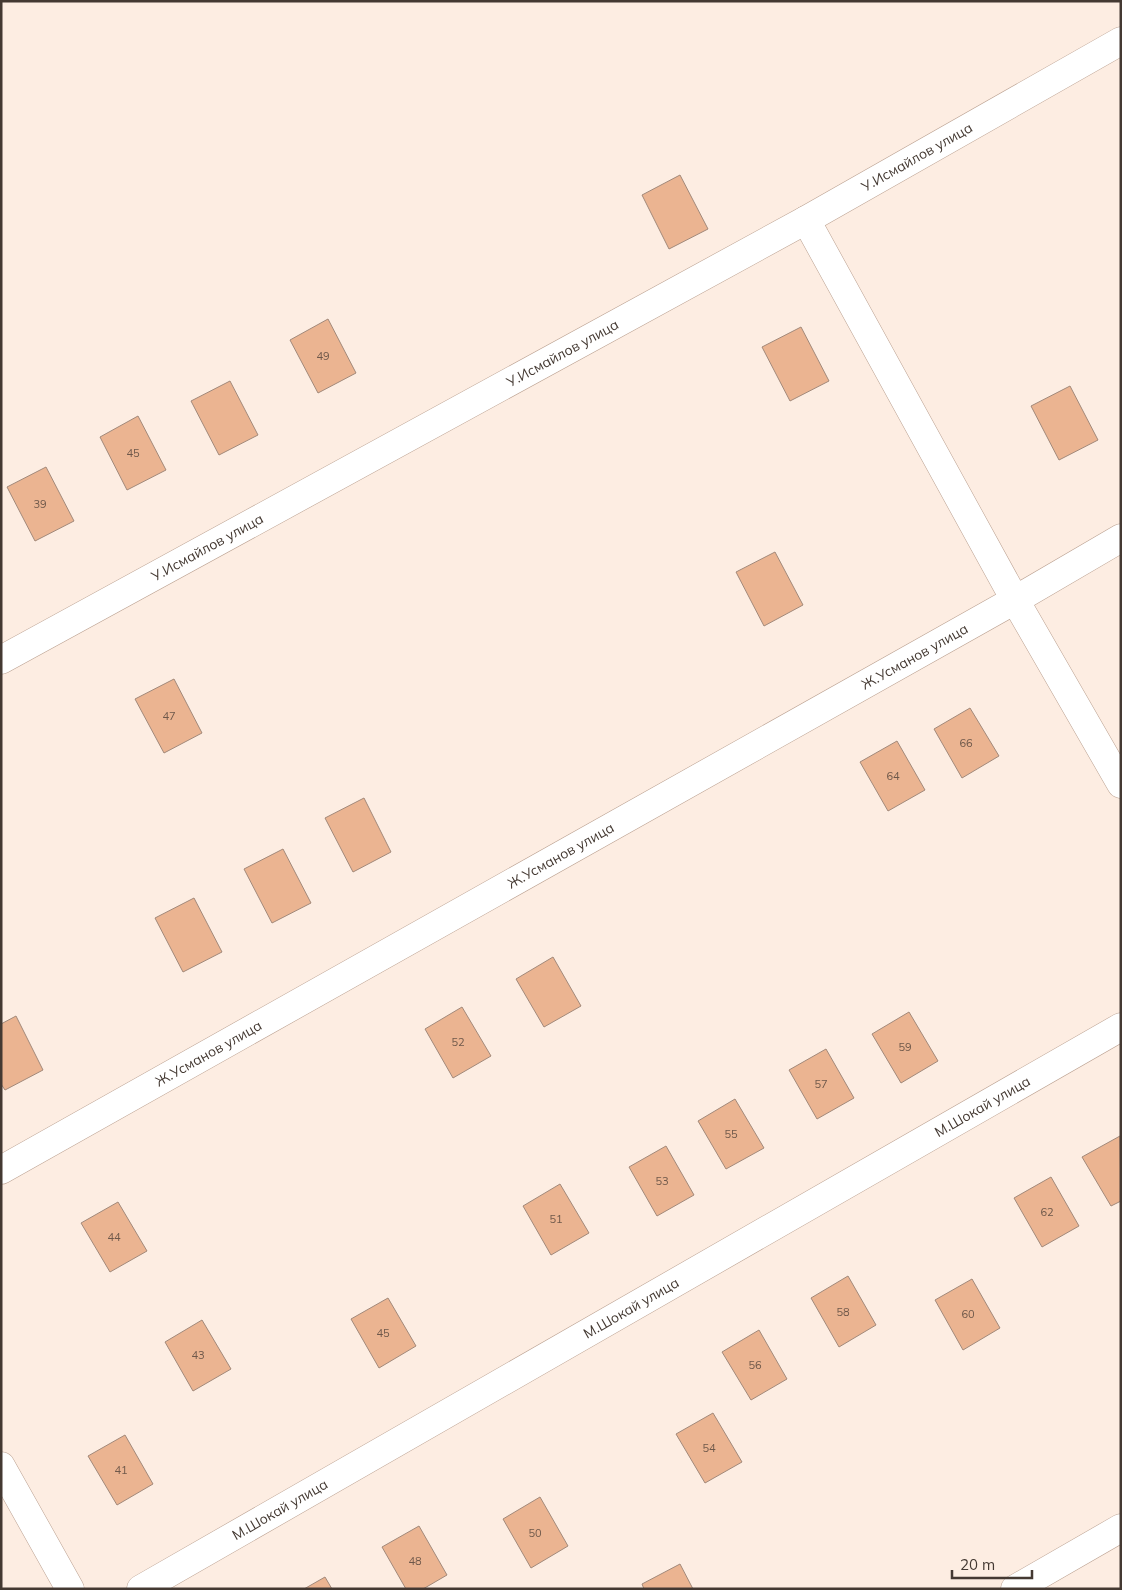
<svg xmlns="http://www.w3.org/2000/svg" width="1122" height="1590" font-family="Mulish,sans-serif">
<rect width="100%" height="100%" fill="#fdede2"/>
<path fill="#ebb491" stroke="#a2897a" d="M680,175l28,54 -39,20 -27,-54z
M328,319l28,54 -38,20 -28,-53z
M801,327l28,54 -39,20 -28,-54z
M230,381l28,54 -39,20 -28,-54z
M1070,386l28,54 -39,20 -28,-54z
M138,416l28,54 -39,20 -27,-53z
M46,467l28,54 -39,20 -28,-54z
M775,552l28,53 -39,21 -28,-54z
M174,679l28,54 -38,20 -29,-54z
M970,708l29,48 -37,22 -28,-49z
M897,741l28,49 -37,21 -28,-49z
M364,798l27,54 -38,20 -28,-54z
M283,849l28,54 -39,20 -28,-54z
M194,898l28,54 -39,20 -28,-54z
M553,957l28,49 -37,21 -28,-48z
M462,1007l29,49 -38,22 -28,-49z
M909,1012l29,49 -37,22 -29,-49z
M16,1016l27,54 -38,20 -4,-6v-60z
M826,1049l28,49 -37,21 -28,-49z
M735,1099l29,49 -38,21 -28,-48z
M1120,1136l1,65 -10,5 -29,-49z
M666,1146l28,49 -37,21 -28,-49z
M1051,1177l28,49 -37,21 -28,-49z
M560,1184l29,49 -38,22 -28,-49z
M118,1202l29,49 -37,21 -29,-49z
M848,1276l28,49 -37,22 -28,-49z
M972,1279l28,49 -37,22 -28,-50z
M388,1298l28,48 -37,22 -28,-49z
M202,1320l29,49 -38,22 -28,-49z
M759,1330l28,49 -36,21 -29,-48z
M713,1413l29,49 -37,21 -29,-49z
M125,1435l28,49 -36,21 -29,-49z
M540,1497l28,49 -37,22 -28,-49z
M419,1526l28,49 -24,14h-17l-24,-42z
M680,1564l13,25h-49l-2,-5z
M325,1577l7,12h-28z"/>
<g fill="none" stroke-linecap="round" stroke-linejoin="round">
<defs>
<g id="minor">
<path d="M806,220l209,380 106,184"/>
<path id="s1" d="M1,660l805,-440 315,-179"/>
<path id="s2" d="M1,1170l1014,-570 106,-62"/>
<path d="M1,1466l69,123"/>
<path id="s3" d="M141,1589l980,-562"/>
<path d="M1015,1589l106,-61"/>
</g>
</defs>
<use href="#minor" stroke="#bba191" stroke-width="29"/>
<use href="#minor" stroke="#fff" stroke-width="28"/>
</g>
<g text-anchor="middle" stroke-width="4" stroke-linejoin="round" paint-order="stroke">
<g font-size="11" fill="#6e584a">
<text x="323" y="360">49</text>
<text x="133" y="457">45</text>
<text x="40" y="508">39</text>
<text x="169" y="720">47</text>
<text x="966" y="747">66</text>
<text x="893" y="780">64</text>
<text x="458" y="1046">52</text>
<text x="905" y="1051">59</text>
<text x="821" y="1088">57</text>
<text x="731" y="1138">55</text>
<text x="662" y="1185">53</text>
<text x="1047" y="1216">62</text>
<text x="556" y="1223">51</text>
<text x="114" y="1241">44</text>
<text x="843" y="1316">58</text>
<text x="968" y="1318">60</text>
<text x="383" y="1337">45</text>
<text x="198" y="1359">43</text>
<text x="755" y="1369">56</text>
<text x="709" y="1452">54</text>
<text x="121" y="1474">41</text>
<text x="535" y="1537">50</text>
<text x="415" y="1565">48</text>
</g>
<g font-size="14" fill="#443932" stroke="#fdede2">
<text dy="5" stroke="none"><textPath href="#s1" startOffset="1045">У.Исмайлов улица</textPath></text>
<text dy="5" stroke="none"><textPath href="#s1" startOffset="640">У.Исмайлов улица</textPath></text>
<text dy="5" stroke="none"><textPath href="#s1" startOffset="235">У.Исмайлов улица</textPath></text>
<text dy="5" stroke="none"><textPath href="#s2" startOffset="1048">Ж.Усманов улица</textPath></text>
<text dy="5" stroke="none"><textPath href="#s2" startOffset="642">Ж.Усманов улица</textPath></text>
<text dy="5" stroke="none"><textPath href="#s2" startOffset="238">Ж.Усманов улица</textPath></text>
<text dy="5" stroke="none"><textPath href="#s3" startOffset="970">М.Шокай улица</textPath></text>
<text dy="5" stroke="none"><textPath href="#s3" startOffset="565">М.Шокай улица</textPath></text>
<text dy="5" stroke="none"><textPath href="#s3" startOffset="160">М.Шокай улица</textPath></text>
</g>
</g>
<rect width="1122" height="1590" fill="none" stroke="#443932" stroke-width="5"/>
<path d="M952 1570v8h80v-8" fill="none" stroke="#443932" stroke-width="2.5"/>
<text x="960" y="1570" font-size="15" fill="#443932" stroke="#fdede2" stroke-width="4" paint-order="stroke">20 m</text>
</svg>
